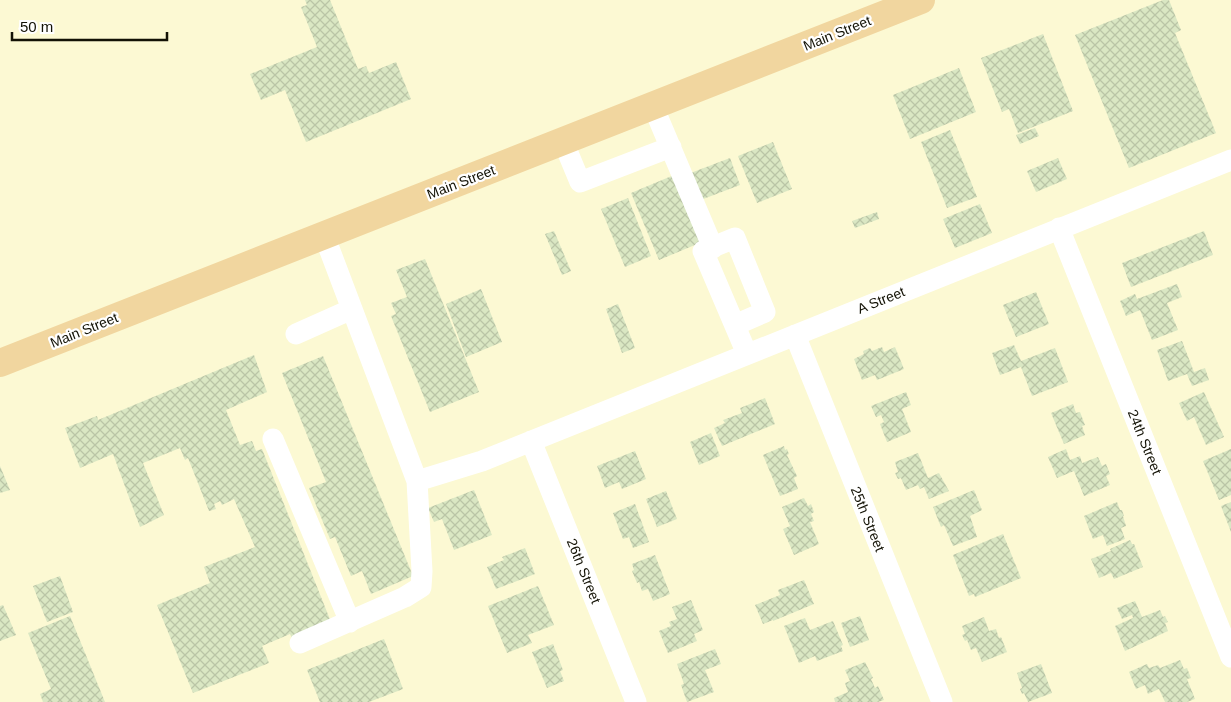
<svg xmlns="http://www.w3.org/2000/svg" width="1231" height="702" font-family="Helvetica,sans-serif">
<defs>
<pattern id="building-cross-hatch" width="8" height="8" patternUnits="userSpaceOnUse" patternTransform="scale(1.25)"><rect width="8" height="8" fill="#dae7c3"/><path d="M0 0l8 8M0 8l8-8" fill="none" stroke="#bac5a6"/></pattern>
</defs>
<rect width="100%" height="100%" fill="#fcf9d3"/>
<path fill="url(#building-cross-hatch)" d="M305,0h25l28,69 8,-3 3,7 27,-11 15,37 -105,43 -21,-52 -24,10 -11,-26 67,-27 -16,-40 6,-2z
M1163,0h6l12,30 -6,3 41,100 -87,35 -54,-133z
M1043,34l30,77 -55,22 -9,-24 -7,3 -21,-54z
M959,68l17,44 -66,27 -17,-44z
M1035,128l4,8 -19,8 -4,-9z
M950,130l27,67 -30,11 -26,-66z
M773,142l19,47 -35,14 -19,-47z
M730,158l10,27 -42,16 -10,-27z
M1058,158l9,21 -31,13 -9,-21z
M674,175l28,67 -43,18 -28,-67z
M628,198l23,58 -26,11 -24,-58z
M980,204l12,29 -37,15 -12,-29z
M877,212l2,7 -24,9 -3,-7z
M554,231l17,40 -9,4 -17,-41z
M1204,231l9,24 -82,32 -9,-24z
M425,259l54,133 -49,20 -39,-96 5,-2 -5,-11 16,-6 -11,-27z
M1177,284l5,13 -15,6 11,27 -26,10 -12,-30 -14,6 -6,-15 15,-7 2,5z
M481,289l21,53 -36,15 -20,-53z
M1036,292l13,32 -33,13 -13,-32z
M618,304l17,44 -13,5 -16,-44z
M1182,341l12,31 11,-4 4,12 -17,6 -5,-12 -19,7 -11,-31z
M1014,345l7,16 34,-13 13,34 -36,14 -11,-29 -21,8 -8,-22z
M882,347l2,5 11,-5 9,22 -27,11 -2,-5 -13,5 -8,-21 10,-5 -1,-3 7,-3 2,3z
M254,355l13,37 -41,18 14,35 12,-4 4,10 6,-2 69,173 -39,16 -2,-4 -28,12 7,17 -76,30 -36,-88 53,-22 -6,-16 51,-20 -21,-48 -12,6 -2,-4 -6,3 2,5 -7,2 -21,-53 -3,2 -5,-12 -37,15 21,52 -24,12 -27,-73 -33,14 -15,-40 32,-12 1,4z
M323,356l90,220 -42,18 -9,-23 -11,5 -16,-39 -5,2 -21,-51 17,-6 -44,-109z
M906,392l5,13 -9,4 9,23 -24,10 -7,-18 4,-2 -3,-7 -5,2 -5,-11z
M1204,392l20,45 -18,8 -12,-28 -7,4 -8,-18z
M765,398l10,26 -53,22 -8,-18 11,-5 -2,-3 19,-7 -2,-5z
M1073,404l3,9 4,-1 5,13 -3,1 3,9 -21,9 -13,-31z
M711,433l9,23 -21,9 -9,-23z
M784,446l1,4 2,-1 2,5 -2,1 10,21 -3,2 4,11 -18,7 -17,-41z
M1066,449l4,11 10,-4 2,7 16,-6 4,9 4,-2 4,10 -4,2 4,9 -26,11 -10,-25 -17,7 -9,-21z
M1231,449v46l-12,5 -16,-39z
M635,451l11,28 -24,10 -3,-7 -14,6 -8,-22z
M918,453l10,25 11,-5 10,18 -20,8 -5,-12 -4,2 -2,-4 -12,5 -5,-12 -3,1 -3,-6 3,-1 -3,-10z
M0,466l10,24 -10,3z
M474,490l18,45 -38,15 -12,-31 -8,3 -6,-14z
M974,490l8,20 -12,6 7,21 -24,9 -9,-21 -3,2 -8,-20z
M666,491l11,28 -20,8 -11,-28z
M804,498l4,8 3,-2 3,8 -3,2 3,7 -4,1 9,22 -25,11 -11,-26 7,-3 -8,-19z
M1117,502l3,8h2l2,6h-1l3,10 -5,2 4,11 -18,7 -4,-11 -10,4 -9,-23z
M1231,502v30l-10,-26z
M635,504l14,38 -16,6 -4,-11 -6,2 -10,-26z
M1003,534l18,44 -46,19 -1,-3 -5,2 -16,-41z
M1130,540l2,4h2l9,23 -29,12 -3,-6 -12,5 -8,-19 20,-8 -1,-2z
M525,548l10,26 -39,15 -9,-22 17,-7 -2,-3z
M655,555l15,39 -17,7 -5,-12 -6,2 -3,-9 -2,1 -5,-12 2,-1 -2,-6z
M60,576l13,36 -26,10 -14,-36z
M804,580l10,24 -41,17v-1l-10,4 -8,-19 25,-10 -2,-5z
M538,586l16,39 -26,10 4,8 -25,10 -19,-47z
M691,600l12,30 -9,4 3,7 -29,12 -9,-22 12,-5 -2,-4 8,-3 -5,-12z
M1135,601l7,16 18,-7 3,7 2,-1 3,6 -3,1 3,8 -43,20 -10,-25 18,-8 -1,-3 -10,4 -5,-11z
M3,605l13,30 -16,6v-35z
M70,616l35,86h-62l-3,-8 11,-5 -23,-56z
M860,616l9,24 -19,7 -9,-24z
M984,617l5,14 7,-2 3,9 2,-1 6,15 -25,10 -6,-14 -5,2 -4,-10 -2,1 -3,-6 3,-1 -3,-8z
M805,618l5,12 23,-9 10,24 -2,1 2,5 -26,10 -2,-5 -16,7 -15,-37z
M384,639l19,50 -34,13h-49l-13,-32z
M553,644l10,26 -3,1 4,10 -17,7 -15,-36z
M715,649l6,15 -16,6 9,22 -27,10 -6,-17 3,-1 -7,-20z
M1180,660l4,9 3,-1 4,10 -4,1 8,20 -8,3h-22l-6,-13 -11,5 -3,-9 -9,4 -7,-17 18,-8 2,4 9,-3 2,3z
M865,662l8,16 -2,1 4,9 3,-2 6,14 -6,2h-43l-1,-4 14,-6 -3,-9 5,-2 -5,-11z
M1041,664l11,29 -24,9 -4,-9 -2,1 -2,-5 2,-1 -5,-15z"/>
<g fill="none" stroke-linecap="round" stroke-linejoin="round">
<path stroke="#fff" stroke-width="21" d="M653,106l60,142
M563,141l17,41 91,-35
M1059,228l172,429
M735,325l30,-13 -30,-74 -32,13 44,103
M296,334l56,-25
M795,335l147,367
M273,439l77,183
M531,441l105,261
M417,481l65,-20 749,-301
M300,643l105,-46 16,-10 1,-16 -5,-90 -93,-246"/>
<path stroke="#f1d69f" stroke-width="28" d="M0,363l921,-363"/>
</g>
<g text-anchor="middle" stroke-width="4.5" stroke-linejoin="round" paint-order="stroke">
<g font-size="14" fill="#131205" stroke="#fff">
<text transform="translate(837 33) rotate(-22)" y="5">Main Street</text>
<text transform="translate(461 182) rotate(-21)" y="5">Main Street</text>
<text transform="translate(881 300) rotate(-22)" y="5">A Street</text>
<text transform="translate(84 330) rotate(-22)" y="5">Main Street</text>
<text transform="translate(1145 442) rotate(68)" y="5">24th Street</text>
<text transform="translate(868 519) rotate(68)" y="5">25th Street</text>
<text transform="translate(584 571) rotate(68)" y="5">26th Street</text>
</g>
</g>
<path d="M12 32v8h155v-8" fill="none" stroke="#131205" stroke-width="2.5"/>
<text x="20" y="32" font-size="15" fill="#131205" stroke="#ffffff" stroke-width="4" paint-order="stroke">50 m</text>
</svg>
